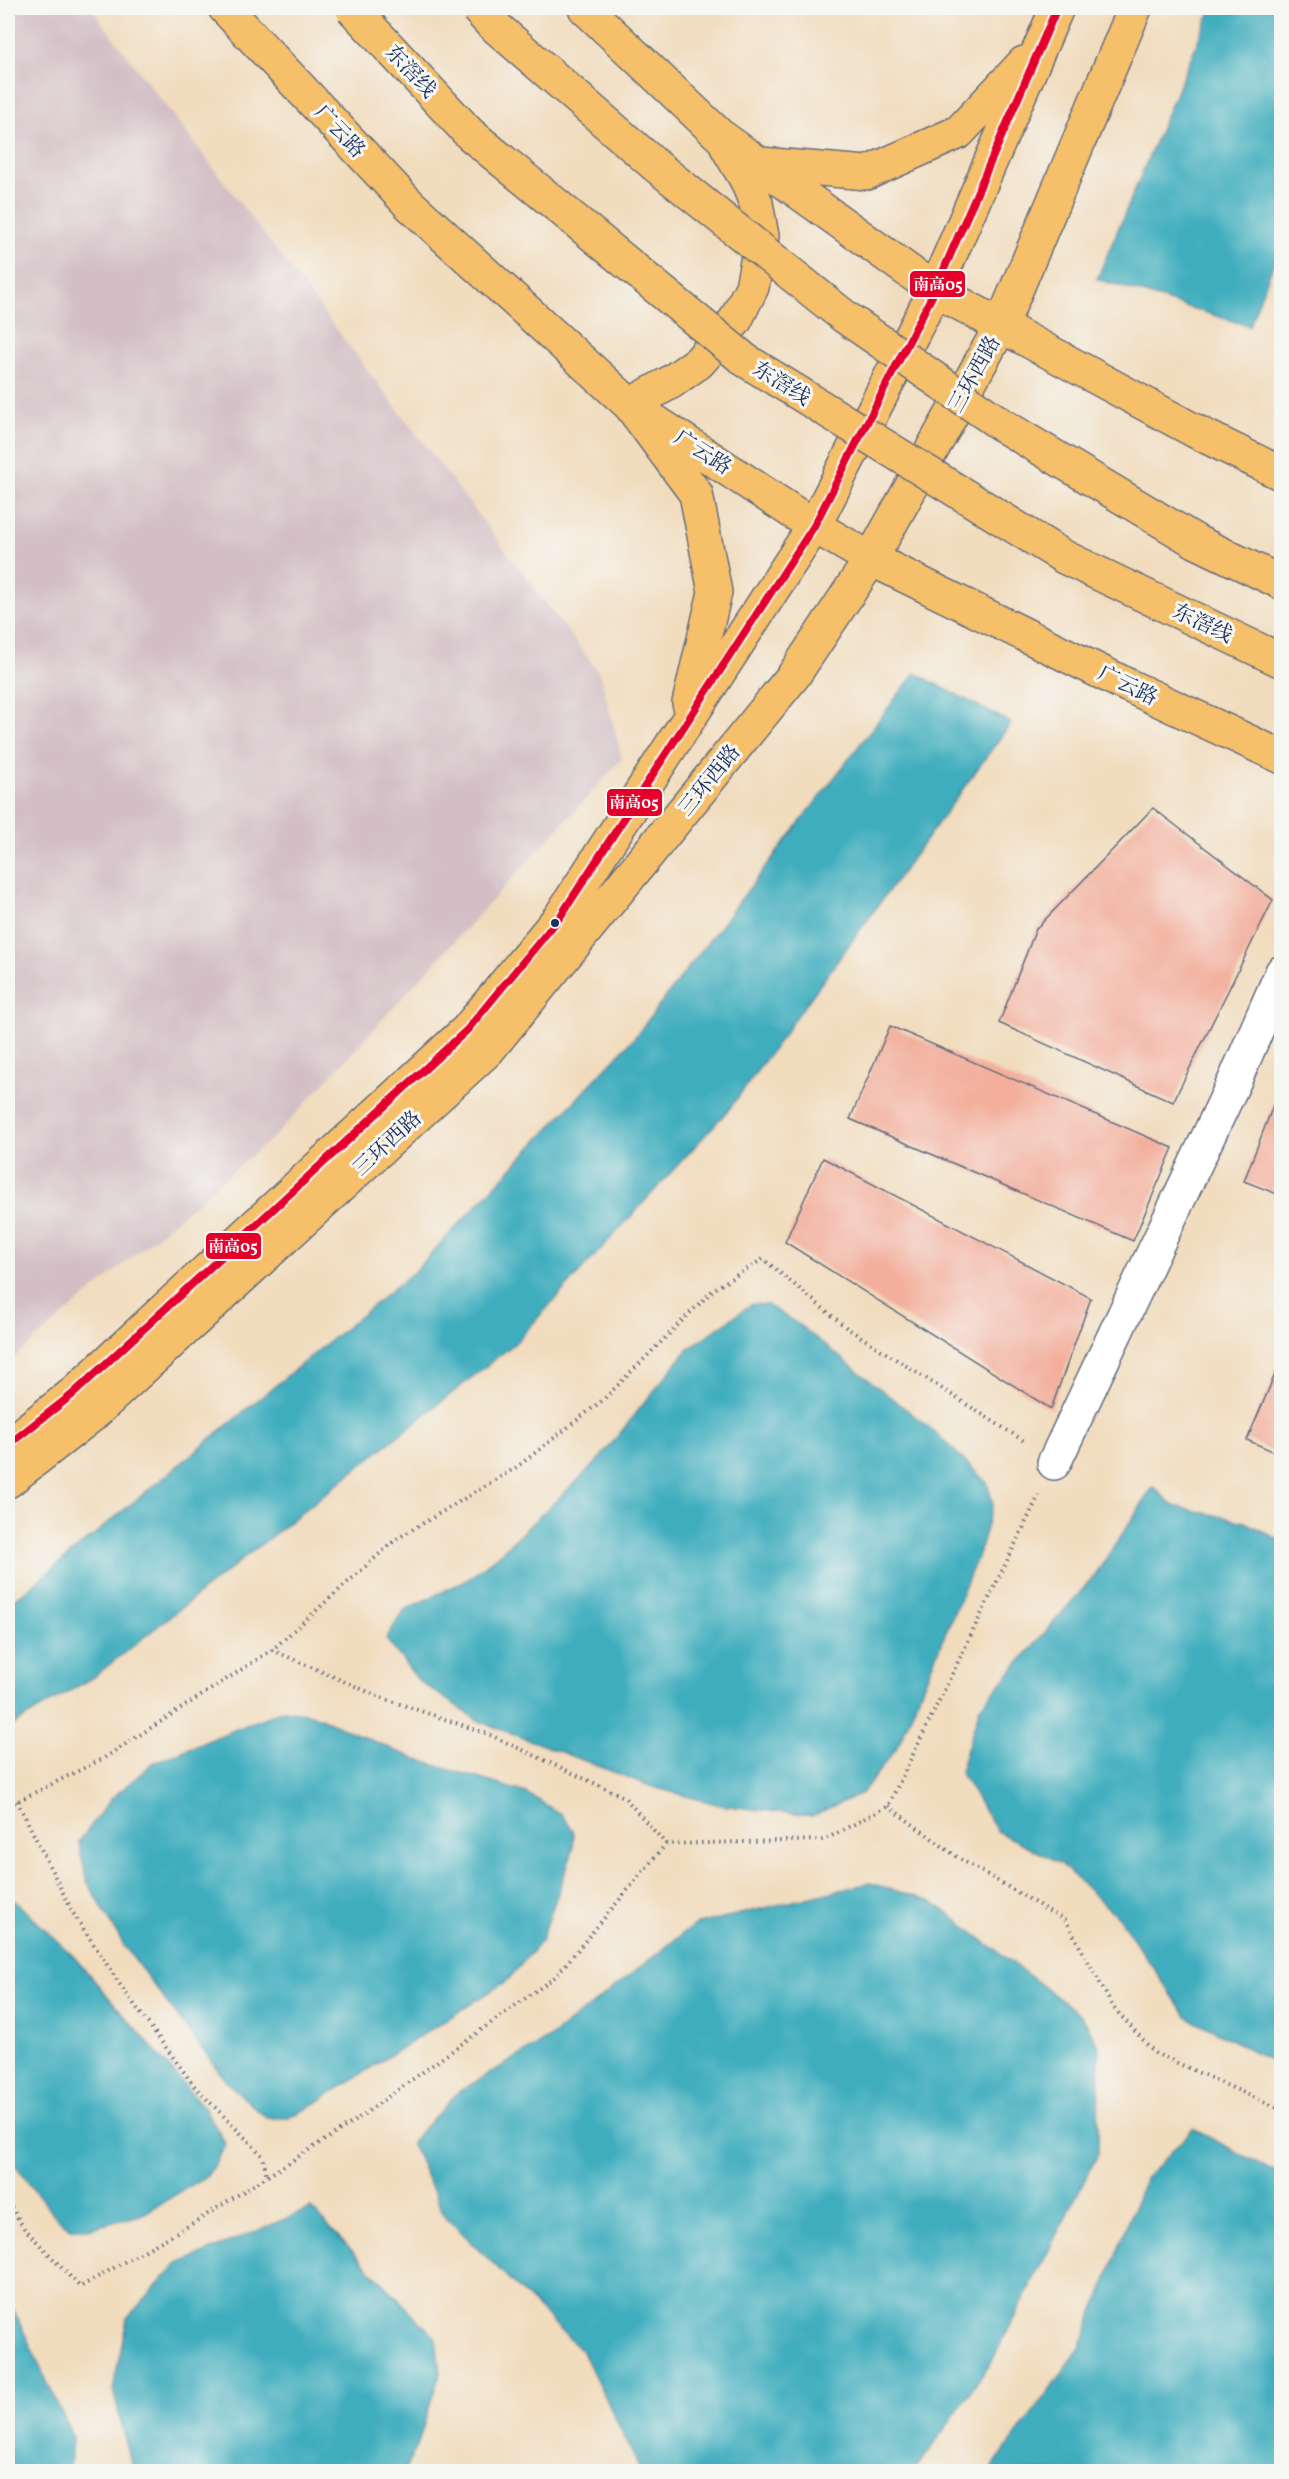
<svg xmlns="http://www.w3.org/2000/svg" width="1289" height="2479" font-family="Vollkorn,'Noto Serif SC',serif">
<rect width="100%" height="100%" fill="#f6f6f2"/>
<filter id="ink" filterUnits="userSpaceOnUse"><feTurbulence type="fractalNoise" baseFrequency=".0167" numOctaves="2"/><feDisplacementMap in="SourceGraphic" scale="12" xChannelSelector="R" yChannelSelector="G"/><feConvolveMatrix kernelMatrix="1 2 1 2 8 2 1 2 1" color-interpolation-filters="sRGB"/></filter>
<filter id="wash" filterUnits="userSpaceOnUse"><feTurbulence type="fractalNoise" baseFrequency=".008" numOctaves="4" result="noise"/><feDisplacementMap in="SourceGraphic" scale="24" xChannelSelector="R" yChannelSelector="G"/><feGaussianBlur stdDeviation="1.35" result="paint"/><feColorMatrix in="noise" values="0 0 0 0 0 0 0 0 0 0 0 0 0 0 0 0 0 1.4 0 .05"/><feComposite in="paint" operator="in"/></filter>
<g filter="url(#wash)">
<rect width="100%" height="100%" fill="#f1dcbd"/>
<path fill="#d2bec4" d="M8,8h83l509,666 22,85 -342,372 -272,232z"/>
<path fill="#40adbe" stroke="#2e6e8e" stroke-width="1.5" d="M1212,8h69v237l-32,81 -152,-47z
M915,673l96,50 -281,385 -216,236 -419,332 -87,52v-126l15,-9 393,-323 219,-233z
M752,1304l15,1 31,19 137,108 52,51 6,21 -15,51 -80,191 -36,47 -50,23 -92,-11 -67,-18 -174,-66 -60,-40 -33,-42 18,-29 63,-30 29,-23 100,-94 91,-113z
M1153,1487l21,19 71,16 36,19v525l-95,-50 -66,-97 -60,-56 -63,-32 -37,-59 20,-65 116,-133z
M283,1710l28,4 104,45 111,34 35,21 13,18 -1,18 -32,91 -34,40 -201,128 -18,9h-22l-39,-36 -102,-135 -39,-68 -7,-37 32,-43 42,-36z
M870,1883l63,19 149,114 17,30 -1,108 -106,207 -77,110h-274l-58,-119 -139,-137 -33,-73 47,-50 90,-53 146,-114z
M8,1894l66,63 131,152 21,36 -19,31 -64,38 -55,15h-18l-14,-12 -48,-60z
M1193,2129l88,46v296h-291l90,-123 65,-169z
M311,2208l125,130 4,35 -23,73 -13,25h-271l-20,-81 14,-72 49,-53z
M8,2298l64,137 -2,36h-62z"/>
<g id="blocks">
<path fill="#f3af9c" d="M1153,808l120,92 -100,202 -174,-79 37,-94z
M890,1026l283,122 -40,93 -283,-122z
M1281,1085h1v111l-38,-15z
M823,1158l268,140 -40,111 -266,-167z
M1282,1358v97l-35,-15z"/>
</g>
</g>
<g filter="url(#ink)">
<use href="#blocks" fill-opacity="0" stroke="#666c7f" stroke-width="1.5"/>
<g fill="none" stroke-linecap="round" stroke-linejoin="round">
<defs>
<path id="minor" d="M1054,1463l180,-381 48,-110"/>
<path id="major" d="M225,8l184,196 221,201 184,121 57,33 258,127 153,71
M585,8l134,127 216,155 260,141 87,43
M761,164l106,9 92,-41 65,-69
M689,703l26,-111 -19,-98 -66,-89 41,-23 28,-20 36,-41 17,-34 10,-51 -6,-33 -10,-24 -19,-32
M8,1445l65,-51 394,-364 93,-113 254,-391 121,-236 122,-282
M8,1481l83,-65 397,-366 306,-375 77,-116 130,-233 134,-318"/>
</defs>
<use href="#minor" stroke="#666c7f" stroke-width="36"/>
<use href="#major" stroke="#666c7f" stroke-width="36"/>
<path stroke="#666c7f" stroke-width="4" stroke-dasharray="1.5 4.5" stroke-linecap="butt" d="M272,1650l108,47 108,37 136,63 42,47
M17,1801l56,112 52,79 70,95 68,69 4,21
M8,1806l96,-48 168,-108 123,-110 122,-73 87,-68 110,-110 49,-30 84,69 177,113
M888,1806l69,51 109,64 47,86 42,46 127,57
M8,2202l16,26 56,59 115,-65 158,-100 202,-145 111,-133 158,-4 64,-34 151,-311"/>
<use href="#minor" stroke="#fff" stroke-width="33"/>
<use href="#major" stroke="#f6c06b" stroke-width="33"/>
<defs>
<path id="major-bridge" d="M352,8l118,126 275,226 319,197 218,104
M477,8l13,14 165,143 190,152 160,110 192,115 85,41"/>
</defs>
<use href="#major-bridge" stroke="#666c7f" stroke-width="36" stroke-linecap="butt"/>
<use href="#major-bridge" stroke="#f6c06b" stroke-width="33"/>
<defs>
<path id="bus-1" d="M8,1445l65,-51 394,-364 93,-113 254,-391 121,-236 122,-282"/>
</defs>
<use href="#bus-1" stroke="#f6f6f2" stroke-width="12"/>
<use href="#bus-1" stroke="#e4002b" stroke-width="8"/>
</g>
</g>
<circle fill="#1b2f5e" stroke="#f6f6f2" stroke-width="2" cx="555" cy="923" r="5"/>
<g text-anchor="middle" stroke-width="6" stroke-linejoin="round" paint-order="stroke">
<g font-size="21" fill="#1b2f5e" stroke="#f6f6f2">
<text transform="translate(411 71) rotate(47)" y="7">东滘线</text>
<text transform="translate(340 131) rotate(47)" y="7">广云路</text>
<text transform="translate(974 374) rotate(-61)" y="7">三环西路</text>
<text transform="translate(782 383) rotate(32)" y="7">东滘线</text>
<text transform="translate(703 452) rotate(33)" y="7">广云路</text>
<text transform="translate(1203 623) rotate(25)" y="7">东滘线</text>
<text transform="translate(1128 685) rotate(26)" y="7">广云路</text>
<text transform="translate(709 780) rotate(-51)" y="7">三环西路</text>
<text transform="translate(387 1143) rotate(-43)" y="7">三环西路</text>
</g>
</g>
<g stroke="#f6f6f2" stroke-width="2">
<rect x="909" y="270" width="57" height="28" rx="6" fill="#e4002b"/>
<rect x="606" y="788" width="57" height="29" rx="6" fill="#e4002b"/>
<rect x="205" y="1232" width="57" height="28" rx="6" fill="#e4002b"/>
</g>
<g font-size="16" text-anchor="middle" font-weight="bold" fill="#fff">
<text x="938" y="290">南高05</text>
<text x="634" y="808">南高05</text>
<text x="233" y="1252">南高05</text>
</g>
<rect width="1289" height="2479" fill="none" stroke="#f6f6f2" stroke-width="30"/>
</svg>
